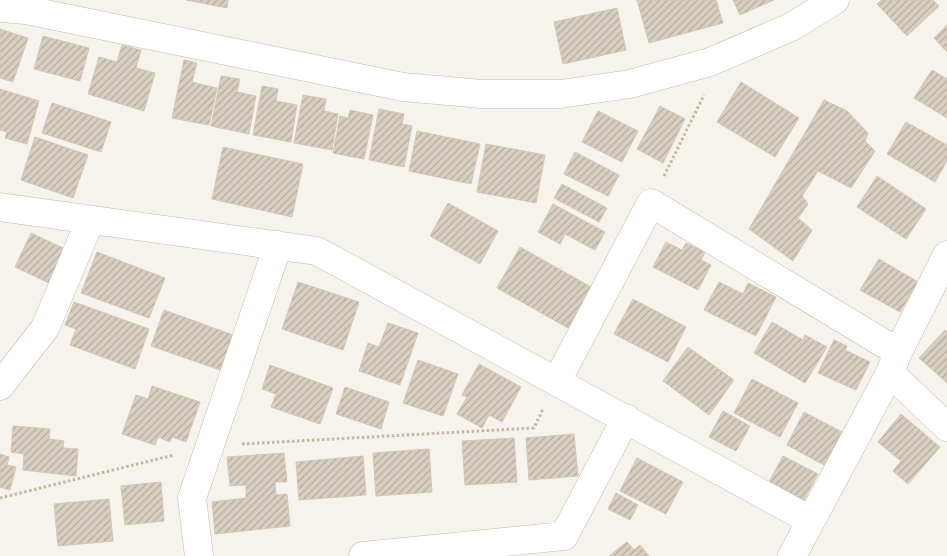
<svg xmlns="http://www.w3.org/2000/svg" width="947" height="556" font-family="'Archivo Narrow',sans-serif">
<defs>
<pattern id="building-hatch" width="6" height="6" patternUnits="userSpaceOnUse" patternTransform="scale(1.25)"><rect width="6" height="6" fill="#d8cfc1"/><path d="M-1 1l2-2M0 6l6-6M5 7l2-2" fill="none" stroke="#b1aa9e"/></pattern>
</defs>
<rect width="100%" height="100%" fill="#f6f3ec"/>
<path fill="url(#building-hatch)" stroke="#d3c7b4" d="M186,0h42l-1,8z
M637,0h79l7,23 -74,20z
M733,0h41l-34,15z
M881,0h52l6,6 -32,30 -30,-32z
M617,8l9,42 -63,14 -9,-42z
M947,25v27l-13,-14z
M0,29l28,9 -15,44 -13,-4z
M43,36l46,12 -9,33 -46,-12z
M122,45l19,5 -5,18 19,5 -11,38 -56,-17 11,-37 18,5z
M184,60l13,3 -5,19 25,6 -8,37 -37,-7z
M932,70l15,9v39l-33,-20z
M221,76l19,3 -3,13 19,4 -7,38 -38,-8z
M741,82l58,36 -24,39 -58,-35z
M262,86l16,3 -2,12 21,4 -6,37 -38,-7z
M0,89l39,12 -12,43 -22,-6 2,-6 -7,-2z
M303,95l23,4 -2,12 14,3 -6,36 -38,-7z
M824,100l23,11 21,22 -3,8 10,10 -24,37 -33,-17 -16,25 6,8 -10,14 14,12 -19,31 -44,-32z
M52,103l59,19 -10,30 -59,-19z
M660,106l25,13 -22,44 -26,-14z
M379,109l25,5 -2,10 10,2 -8,41 -35,-7z
M350,110l23,5 -9,44 -31,-6 7,-37 8,2z
M598,111l40,20 -16,31 -40,-20z
M906,122l41,23v16l-12,21 -48,-28z
M417,131l63,13 -9,40 -62,-13z
M35,137l53,18 -15,43 -52,-18z
M486,144l59,11 -9,48 -59,-11z
M223,147l80,17 -11,53 -80,-18z
M575,152l44,23 -11,21 -44,-22z
M877,176l49,33 -20,30 -49,-32z
M562,184l45,24 -8,14 -45,-24z
M448,203l50,28 -18,33 -50,-28z
M553,204l52,28 -10,18 -30,-16 -5,10 -22,-12z
M31,233l34,16 -16,34 -34,-16z
M666,242l16,8 4,-7 19,9 -4,8 10,5 -13,25 -45,-23z
M520,247l71,40 -23,41 -71,-40z
M97,252l68,26 -16,40 -68,-25z
M879,259l39,23 -18,30 -40,-22z
M298,282l61,20 -16,48 -61,-21z
M719,282l24,12 5,-11 28,14 -20,39 -52,-26z
M633,299l53,28 -18,35 -54,-28z
M74,302l75,27 -14,40 -65,-24 6,-16 -11,-4z
M164,310l69,25 -13,35 -69,-24z
M772,322l31,18 2,-5 22,12 -22,36 -51,-30z
M388,323l30,10 -18,52 -41,-14 9,-28 11,4z
M945,330l2,2v51l-28,-25z
M834,340l13,6 -2,4 25,12 -14,28 -38,-17z
M688,347l46,33 -25,35 -46,-34z
M418,360l40,14 -15,42 -40,-13z
M479,364l42,23 -19,35 -13,-7 -7,13 -25,-14 10,-17 -5,-2z
M270,365l63,23 -13,36 -49,-17 5,-13 -14,-5z
M752,379l46,24 -18,34 -46,-24z
M152,386l48,16 -14,40 -14,-5 -2,5 -12,-5 -3,8 -33,-11 14,-39 12,4z
M345,387l44,15 -8,27 -45,-15z
M723,411l27,15 -14,25 -27,-14z
M804,412l38,20 -18,33 -37,-20z
M901,414l39,33 -32,37 -15,-13 8,-10 -23,-19z
M13,426l37,3 -1,10 15,2 -1,7 15,1 -2,27 -53,-6 1,-16 -13,-2z
M574,434l4,42 -49,4 -3,-42z
M514,438l3,44 -52,3 -3,-44z
M429,449l3,43 -56,4 -3,-43z
M284,453l3,29h-12l1,13 11,-1 3,32 -75,8 -3,-32 34,-4v-13l-16,1 -3,-29z
M0,454l9,3 -2,8 9,2 -6,23 -10,-3z
M363,456l3,39 -67,5 -3,-38z
M783,456l35,18 -14,26 -35,-18z
M637,458l46,24 -17,32 -46,-23z
M161,482l3,39 -39,4 -4,-39z
M616,493l22,12 -8,15 -22,-11z
M109,499l4,42 -55,5 -4,-42z
M627,542l7,8 6,-5 9,11h-40z"/>
<g fill="none" stroke-linecap="round" stroke-linejoin="round">
<defs>
<path id="street" d="M0,8l26,2 377,77 79,7h78l70,-10 80,-22 81,-35 44,-27
M0,207l317,44 493,269
M890,373l57,54
M557,381l94,-178 247,149
M0,386l45,-58 45,-107
M199,556l-7,-58 86,-253
M363,556l201,-20 62,-118
M792,556l98,-183 8,-21 49,-97"/>
</defs>
<use href="#street" stroke="#c2bbae" stroke-width="29"/>
<path stroke="#c4b79f" stroke-width="3" stroke-dasharray="2.5 2.5" stroke-linecap="butt" d="M664,176l40,-81
M242,444l292,-16 9,-19
M0,498l174,-43"/>
<use href="#street" stroke="#fff" stroke-width="28"/>
</g>
</svg>
